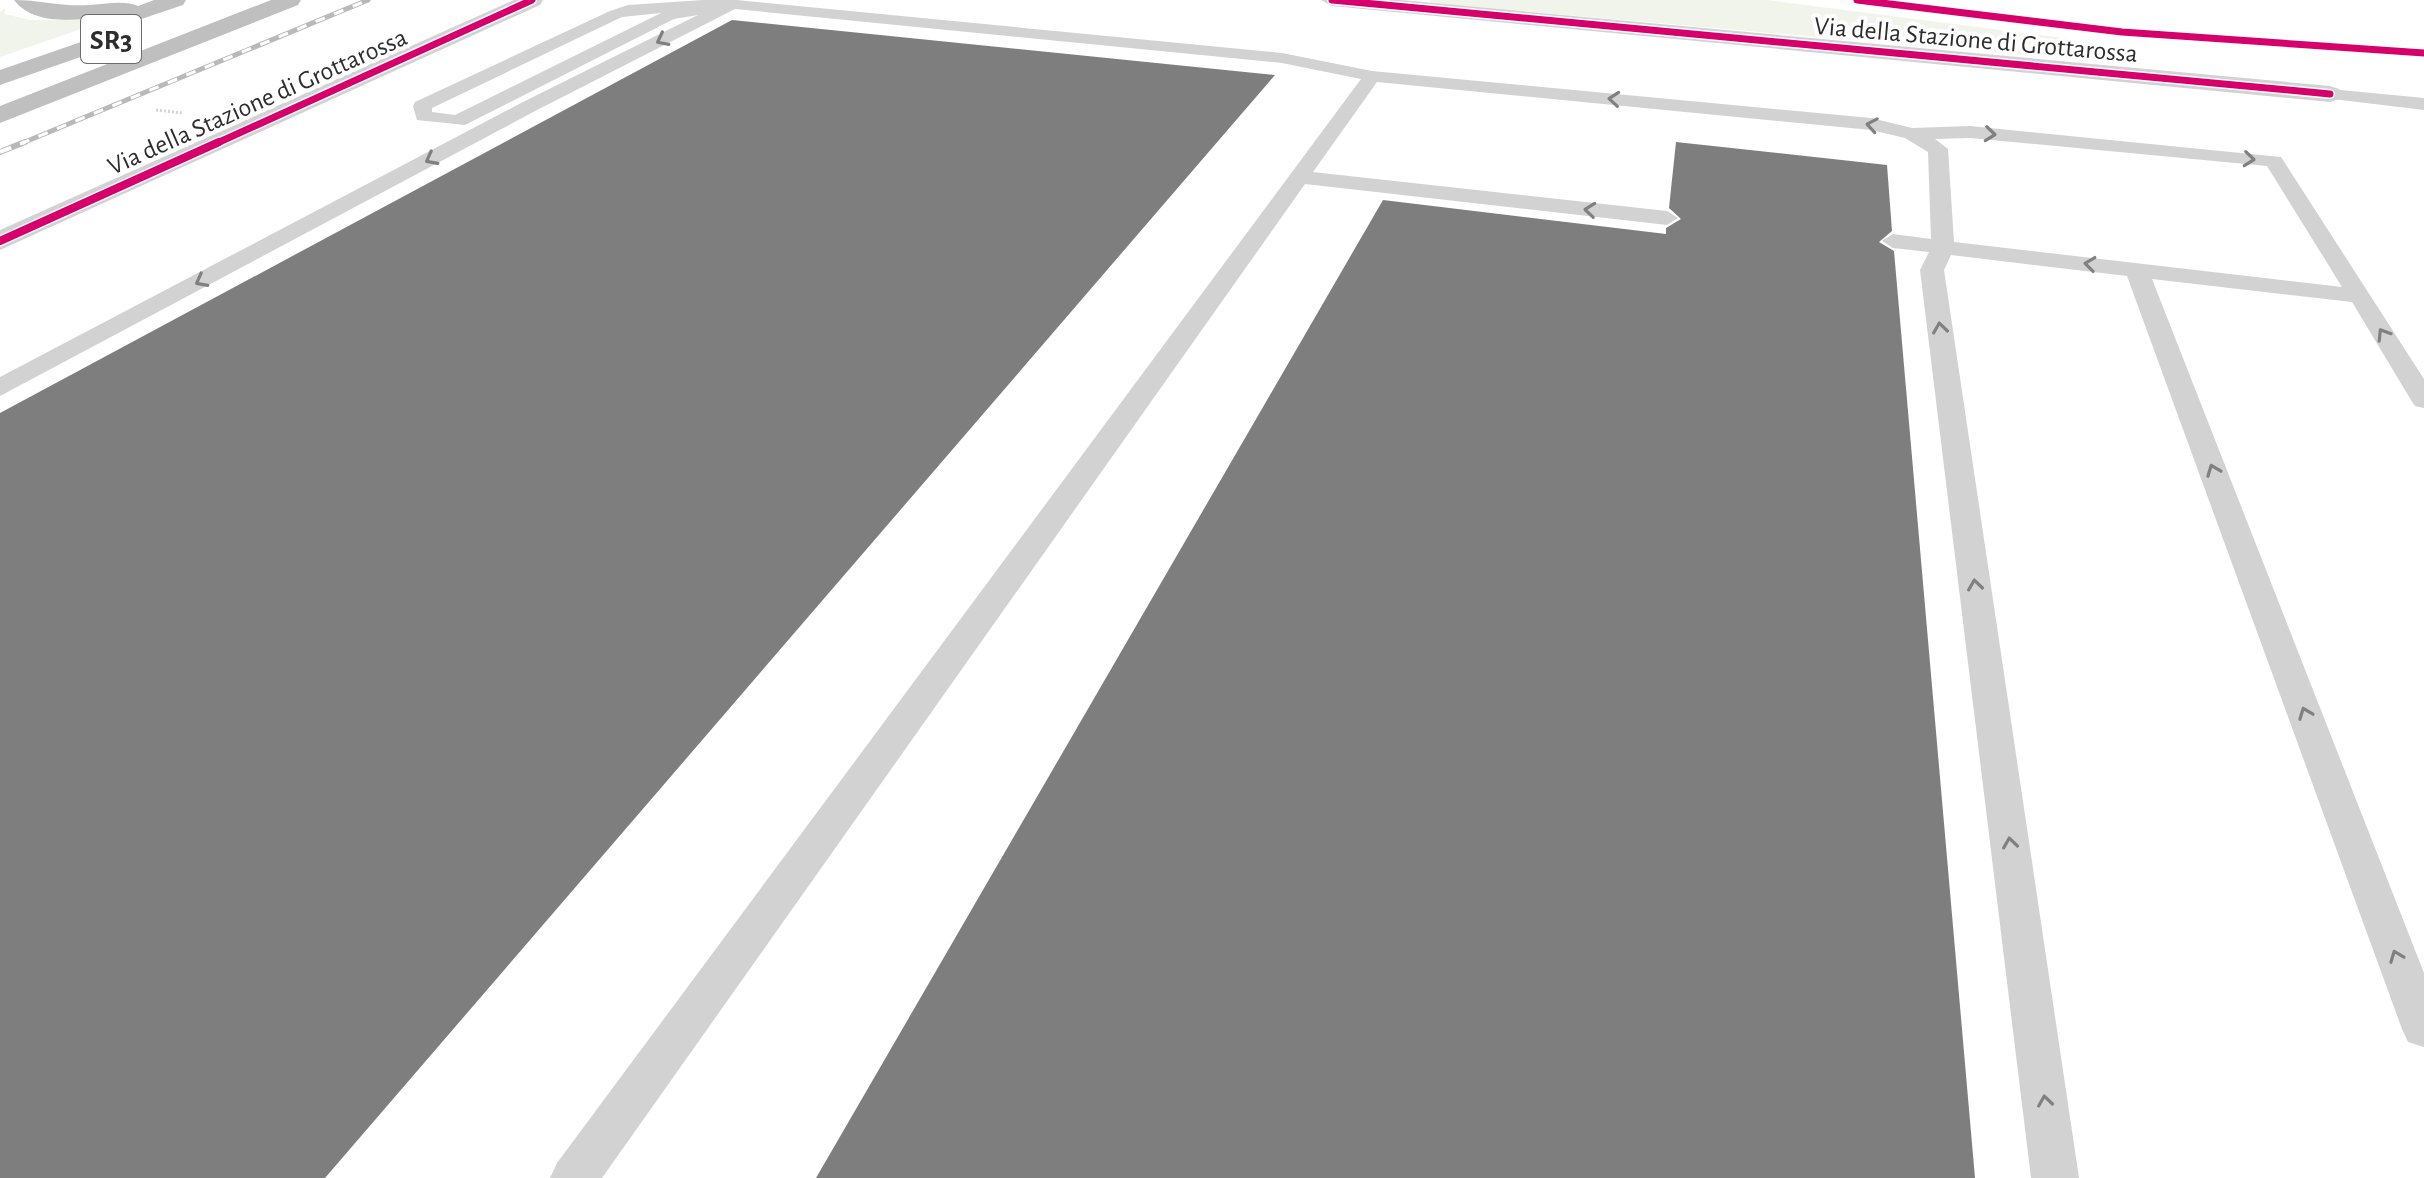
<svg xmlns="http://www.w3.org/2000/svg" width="2424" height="1178" font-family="'Alegreya Sans',sans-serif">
<rect width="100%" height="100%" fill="#fff"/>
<path fill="#f1f4eb" d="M1430,0h337l305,39 29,23 -671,-59z
M5,8v6l25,6h31l69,-8 -130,45v-45z"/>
<path fill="#7e7e7e" d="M732,20l543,55 -950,1103h-325v-765z
M1676,142l211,23 5,66 -13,11 15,9 81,927h-1159l567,-978 283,34v-6l15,-9 -12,-11z"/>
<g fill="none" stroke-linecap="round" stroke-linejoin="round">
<path stroke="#d2d2d2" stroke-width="3" stroke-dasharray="2 2" stroke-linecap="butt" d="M156,110l27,3"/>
<path fill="#d2d2d2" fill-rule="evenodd" d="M703,0h34l545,53 90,18 499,47 41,10 58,-2 311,31 143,222v29l-9,-2 -4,-6 -59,-98 -200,-23 272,694v74l-16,-5 -6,-13 -275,-753 -176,-21 -7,15 135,908h-48l-111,-908 9,-18 -36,-4 -11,-7 11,-7 38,5 -3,-87 -23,-14 -34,-8 -494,-48 -64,90 354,39 11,7 -11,7 -362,-41 -703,994h-52l7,-15 804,-1084 -79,-16 -547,-54 -198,101 -537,286v-19l523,-275 175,-87 -24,4 -209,106 -48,-5 -4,-14 2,-4 195,-91 18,-6zM661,13l-206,102 -23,-3v-4l190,-91zM1970,138l297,28 75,121 -388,-45 -6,-93 -13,-10z
M2330,89l94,9v12l-100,-12 -3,-4 3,-4z"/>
<path fill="#d2d2d2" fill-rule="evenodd" d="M514,0h29l-3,5 -540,245v-20z
M1321,0h80l929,86 9,3 4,5 -4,5 -9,3 -998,-96z"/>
<path fill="#bfbfbf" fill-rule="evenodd" d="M14,0c26,0 49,7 75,5 15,-1 37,-5 49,1l16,-6h32l-3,5 -89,30 -8,-2 -3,-5 3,-5 17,-6c-28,3 -69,9 -89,-17z
M271,0h30l-3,5 -298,118v-17z
M130,25l8,2 3,5 -3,5 -138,48v-15z"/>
<defs>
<path id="rail-far1" d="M20,144l348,-144"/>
<path id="rail" d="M0,152l25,-10"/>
</defs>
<use href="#rail-far1" stroke="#b9b9b9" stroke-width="5"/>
<use href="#rail" stroke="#b9b9b9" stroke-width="6"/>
<use href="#rail-far1" stroke="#fff" stroke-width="3" stroke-dasharray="10" stroke-linecap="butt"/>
<use href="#rail" stroke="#fff" stroke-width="4" stroke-dasharray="12" stroke-linecap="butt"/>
<defs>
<path id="cycleway-far1" d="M1332,0l998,94
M1857,0l265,32 302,21
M215,144l317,-144"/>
<path id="cycleway" d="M0,241l219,-99"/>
</defs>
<use href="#cycleway-far1" stroke="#fff" stroke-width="10"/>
<use href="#cycleway" stroke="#fff" stroke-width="11"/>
<use href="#cycleway-far1" stroke="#d6006c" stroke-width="7"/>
<use href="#cycleway" stroke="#d6006c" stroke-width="8"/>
</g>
<defs><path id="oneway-chevron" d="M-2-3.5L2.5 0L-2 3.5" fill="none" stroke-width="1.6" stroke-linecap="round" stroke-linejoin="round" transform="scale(2)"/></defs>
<g stroke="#808080">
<use href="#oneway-chevron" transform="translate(662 40) rotate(153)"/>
<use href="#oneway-chevron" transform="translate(1614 99) rotate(-175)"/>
<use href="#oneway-chevron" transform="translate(1872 125) rotate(-170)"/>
<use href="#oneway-chevron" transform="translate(1990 134) rotate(6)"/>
<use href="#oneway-chevron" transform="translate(431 159) rotate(152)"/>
<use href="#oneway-chevron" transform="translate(2249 159) rotate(6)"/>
<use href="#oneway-chevron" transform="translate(1590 210) rotate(-174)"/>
<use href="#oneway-chevron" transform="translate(2090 264) rotate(-173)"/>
<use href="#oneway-chevron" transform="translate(201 281) rotate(152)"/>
<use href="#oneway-chevron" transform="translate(1940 328) rotate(-98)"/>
<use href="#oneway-chevron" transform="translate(2383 334) rotate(-122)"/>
<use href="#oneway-chevron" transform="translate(2213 470) rotate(-111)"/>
<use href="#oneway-chevron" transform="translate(1975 585) rotate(-98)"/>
<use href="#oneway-chevron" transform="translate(2305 713) rotate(-111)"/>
<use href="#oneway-chevron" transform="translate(2010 843) rotate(-98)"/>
<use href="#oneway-chevron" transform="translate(2396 956) rotate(-111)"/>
<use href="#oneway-chevron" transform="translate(2045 1101) rotate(-98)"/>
</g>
<g text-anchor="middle" stroke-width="8" stroke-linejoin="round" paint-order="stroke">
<g font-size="26" fill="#2d2d2d" stroke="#fff">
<text transform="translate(1976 39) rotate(5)" y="9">Via della Stazione di Grottarossa</text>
<text transform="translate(257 101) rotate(-24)" y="9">Via della Stazione di Grottarossa</text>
</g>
<rect fill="#fff" stroke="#6c6c6c" stroke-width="2" x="81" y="15" width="60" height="48" rx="6"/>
<g font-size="28" font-weight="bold" fill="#2d2d2d">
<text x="111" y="49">SR3</text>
</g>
</g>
</svg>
